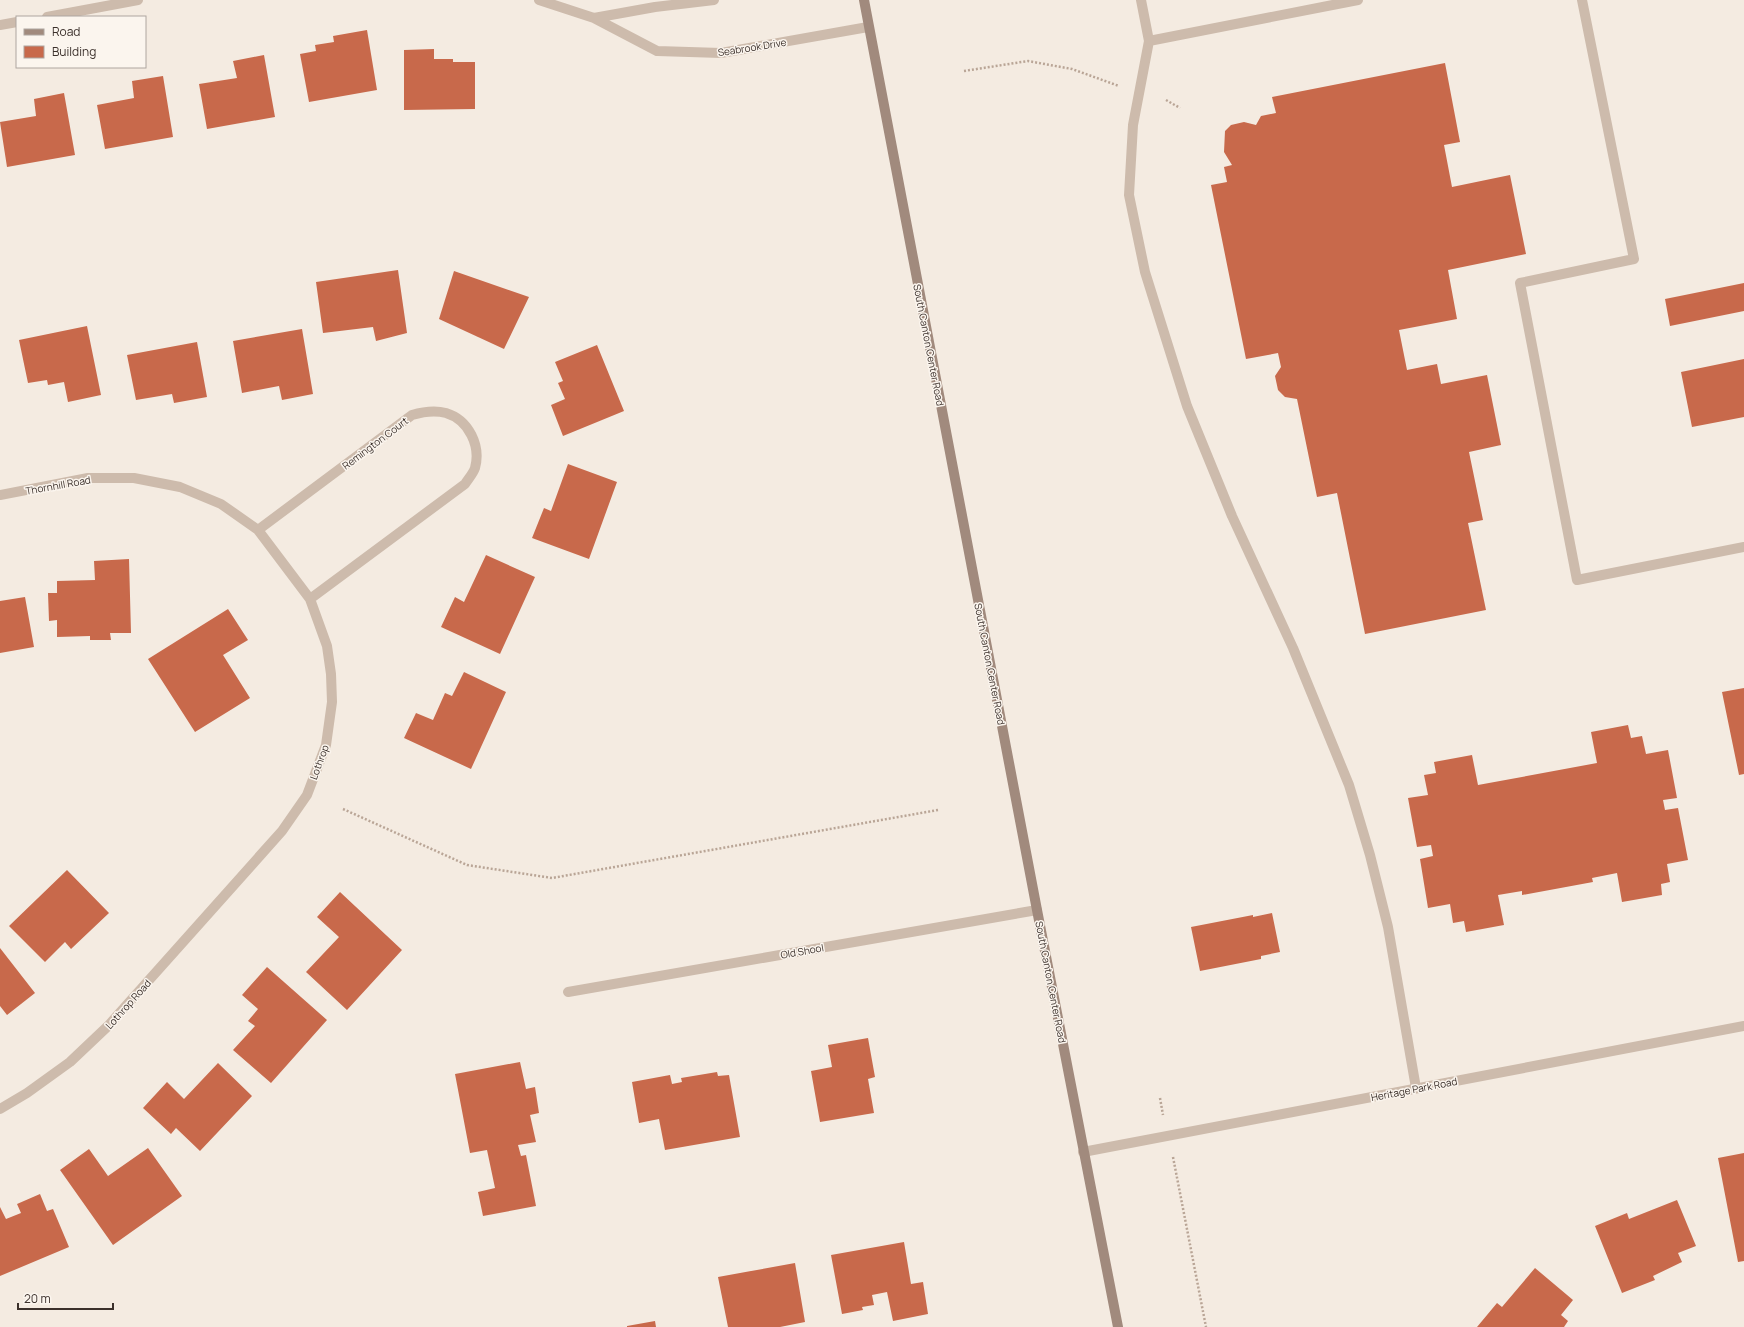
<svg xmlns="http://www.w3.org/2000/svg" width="1744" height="1327" font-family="Manrope,sans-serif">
<rect width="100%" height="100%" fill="#f4ebe1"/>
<path fill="#c8694b" d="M367,30l10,60 -68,12 -9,-48 16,-3 -1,-6 19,-3 -1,-6z
M434,49v10h19v3h22v47l-71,1v-60z
M264,55l11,62 -68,12 -8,-45 38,-6 -4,-17z
M1445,63l15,79 -16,3 8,42 58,-12 16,79 -78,16 9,49 -58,11 8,40 30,-6 4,20 46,-9 14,70 -32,7 14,68 -15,3 18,87 -121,24 -28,-141 -20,4 -20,-98 -12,-2 -7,-7 -3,-14 6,-9 -3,-14 -32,6 -35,-174 16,-3 -3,-15 8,-2 -8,-13 1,-21 6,-6 13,-3 12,3 5,-9 15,-3 -4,-16z
M163,76l10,61 -68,12 -8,-44 37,-7 -2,-17z
M64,93l11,62 -68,12 -7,-45 36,-6 -2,-17z
M398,270l9,63 -31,8 -3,-14 -50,6 -7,-51z
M454,271l75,26 -25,52 -65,-30z
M1744,283v28l-74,15 -5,-27z
M87,326l14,69 -33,7 -4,-20 -16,3 -1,-5 -19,3 -9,-43z
M302,329l11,65 -31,6 -3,-14 -37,7 -9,-52z
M197,342l10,55 -33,6 -2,-9 -36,6 -9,-45z
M597,345l27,66 -61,25 -12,-31 14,-6 -7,-16 5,-2 -8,-19z
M1744,359v58l-52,10 -11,-55z
M568,464l49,18 -28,77 -57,-21 12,-30 7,3z
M486,555l49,22 -35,77 -59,-27 14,-30 9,5z
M129,559l2,74h-21l1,7h-21v-4l-33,1v-17l-8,1 -1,-28h9v-12l38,-1 -1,-19z
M25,597l9,50 -34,6v-52z
M228,609l20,31 -25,15 27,43 -55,34 -47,-73z
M464,672l42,20 -35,77 -67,-31 12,-25 17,7 12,-27 7,3z
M1744,688v86l-5,1 -17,-83z
M1628,725l3,13 11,-2 4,18 22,-4 9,48 -14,2 2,10 13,-2 10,52 -21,4 3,18 -9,2 1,11 -40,7 -5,-29 -25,5 1,4 -71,13v-4l-24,4 6,30 -38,7 -2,-11 -11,2 -3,-19 -22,4 -8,-49 13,-3 -2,-11 -14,2 -9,-49 20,-3 -4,-20 12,-2 -2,-11 38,-7 6,30 119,-22 -6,-31z
M67,870l42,43 -38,36 -6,-7 -20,20 -36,-36z
M340,892l62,58 -55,60 -41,-38 33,-35 -22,-20z
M1272,913l8,39 -19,4v3l-61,12 -9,-44 62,-12v2z
M0,948l35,45 -28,22 -7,-9z
M267,967l60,53 -56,63 -38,-33 22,-24 -7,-5 10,-12 -16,-14z
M868,1038l7,39 -7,2 6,34 -54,9 -9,-51 21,-4 -4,-22z
M520,1062l6,27 9,-2 4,26 -9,2 6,27 -18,3 3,11 5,-1 10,51 -53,10 -5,-24 17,-4 -8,-38 -17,3 -15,-79z
M218,1063l34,33 -52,55 -24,-23 -5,6 -28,-26 24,-26 17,17z
M717,1072l1,4 11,-1 11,62 -75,13 -6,-31 -20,4 -7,-41 38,-7 2,9 10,-2 -1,-4z
M148,1148l34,48 -69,49 -53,-75 29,-21 19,27z
M1744,1153v108l-6,1 -20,-104z
M40,1194l7,17 6,-2 16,38 -69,29v-69l6,12 15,-6 -4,-9z
M1677,1200l19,46 -18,7 4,9 -29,14 2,4 -33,13 -27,-67 32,-13 2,6z
M904,1242l7,42 12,-2 5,32 -35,7 -6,-29 -15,3 2,10 -12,2 1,3 -21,4 -11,-59z
M795,1263l10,59 -25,5h-52l-10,-50z
M1535,1268l38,32 -12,15 7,6 -4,6h-87l20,-24 5,4z
M655,1321l1,6h-29v-1z"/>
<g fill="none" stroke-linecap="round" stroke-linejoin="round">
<path stroke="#b9a596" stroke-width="2.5" stroke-dasharray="2 2" stroke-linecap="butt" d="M964,71l64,-10 44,8 47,17
M1166,100l14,8
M343,809l124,56 85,13 386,-68
M1160,1098l3,17
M1173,1157l33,170"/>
<path stroke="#cdbbac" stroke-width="10" d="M1141,0l8,41 -16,84 -4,70 16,77 42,134 45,110 61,132 56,137 21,70 18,72 28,161
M1582,0l52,259 -114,24 57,297 167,-33
M1149,41l209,-41"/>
<path stroke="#cdbbac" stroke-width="10" d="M539,0l55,18 63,33 64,2 147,-26
M47,17l91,-17
M594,18l61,-11 59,-7
M0,25l17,-3
M0,495l88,-17h46l46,9 41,17 37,26 52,69 17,47 4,28 1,28 -6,43 -19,50 -25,36 -174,195 -38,36 -43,31 -27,16
M258,530l154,-115c10,-3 23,-5 34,-2 23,7 35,33 29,55 -2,6 -7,11 -10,16l-155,115
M568,992l469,-82
M1083,1152l661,-126"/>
<path stroke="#a18a7d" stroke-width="10" d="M864,0l173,910 81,417"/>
</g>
<g text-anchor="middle" stroke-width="3" stroke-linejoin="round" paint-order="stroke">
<g font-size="10" fill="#3b302b" stroke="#fbf5ee">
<text transform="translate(752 47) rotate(-9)" y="4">Seabrook Drive</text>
<text transform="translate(929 345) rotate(79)" y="4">South Canton Center Road</text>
<text transform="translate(375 443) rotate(-37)" y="4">Remington Court</text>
<text transform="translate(58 485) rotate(-10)" y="4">Thornhill Road</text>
<text transform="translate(990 664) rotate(79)" y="4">South Canton Center Road</text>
<text transform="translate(319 762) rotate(-70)" y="4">Lothrop</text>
<text transform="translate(802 951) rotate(-10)" y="4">Old Shool</text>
<text transform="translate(1051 982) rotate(79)" y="4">South Canton Center Road</text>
<text transform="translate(128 1004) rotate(-48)" y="4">Lothrop Road</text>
<text transform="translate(1414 1089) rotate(-11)" y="4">Heritage Park Road</text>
</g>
</g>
<rect x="16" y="16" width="130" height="52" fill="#fbf5ee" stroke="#aea6a0"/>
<rect x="24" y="29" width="20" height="6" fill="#a18a7d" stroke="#aea6a0"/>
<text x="52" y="36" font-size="12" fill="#3b302b">Road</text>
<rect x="24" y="46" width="20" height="12" fill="#c8694b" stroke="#aea6a0"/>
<text x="52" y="56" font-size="12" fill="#3b302b">Building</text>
<path d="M18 1303v6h95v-6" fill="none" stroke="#3b302b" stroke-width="2"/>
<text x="24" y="1303" font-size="12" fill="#3b302b" stroke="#fbf5ee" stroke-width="3" paint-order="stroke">20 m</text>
</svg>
